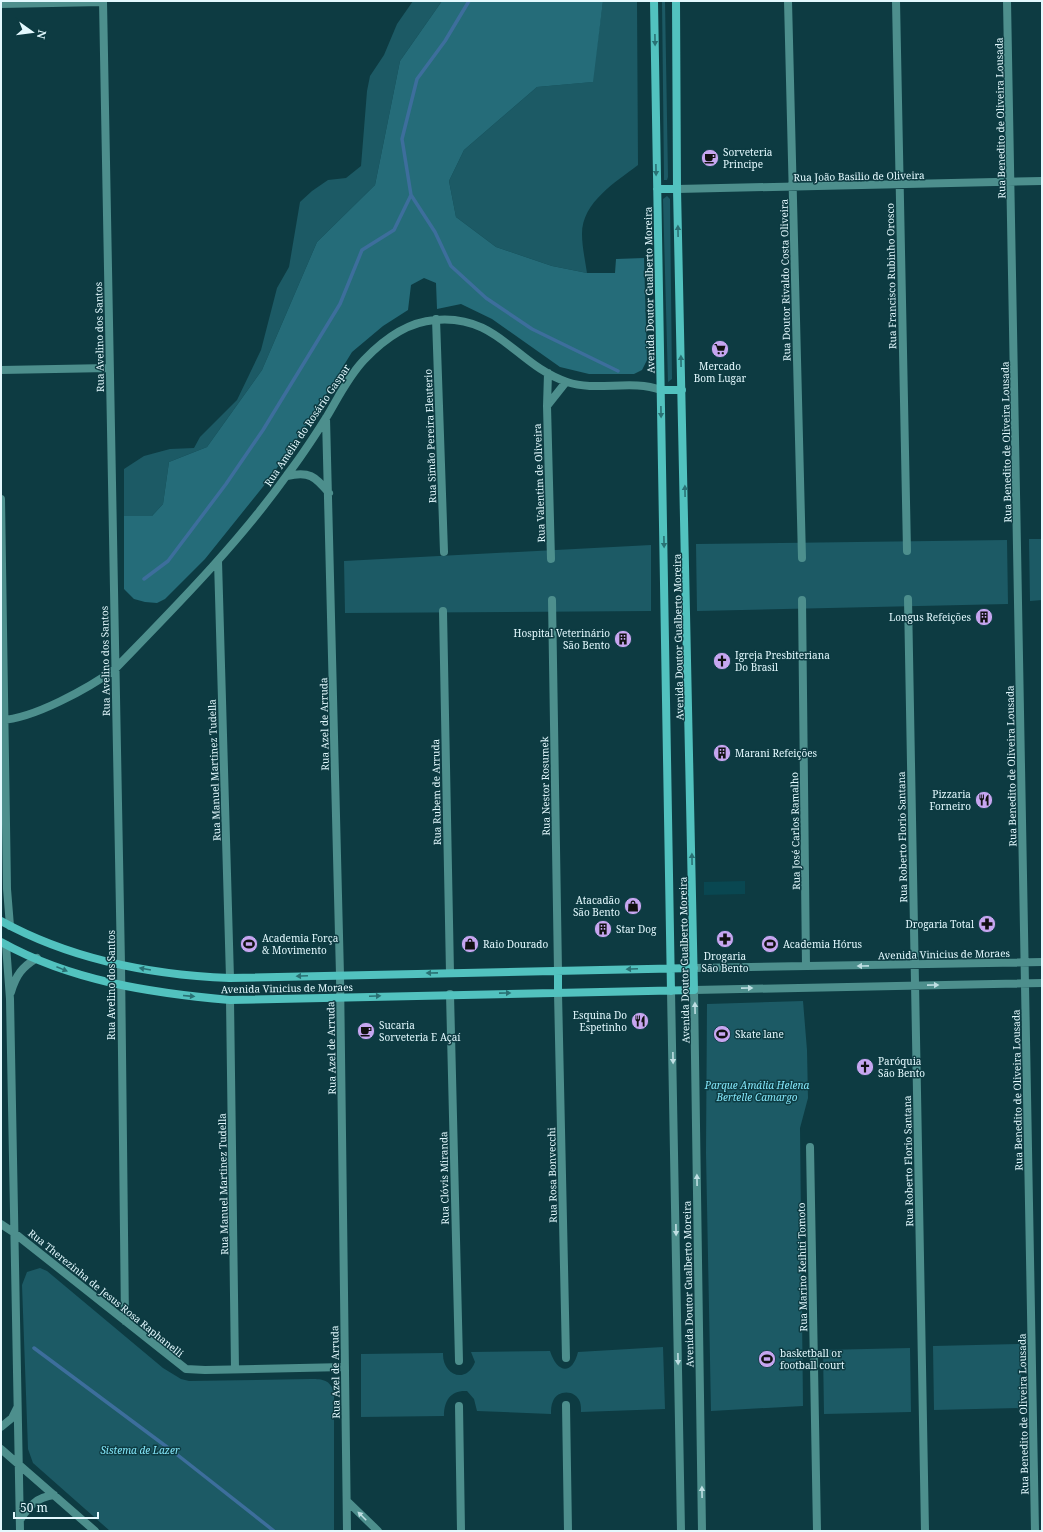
<svg xmlns="http://www.w3.org/2000/svg" width="1043" height="1532" font-family="'Noto Serif',serif">
<rect width="100%" height="100%" fill="#0d3b42"/>
<path fill="#094751" d="M745,881v13l-41,1v-13z"/>
<path fill="#1c5a65" d="M413,1h29l-42,60 -25,124 -58,57 -55,128 -55,77 -38,15 -6,42 -11,12h-28v-47l20,-13 26,-7 24,-1 6,-11 37,-37 24,-50 16,-62 12,-21 11,-65 12,-11 16,-11 18,-2 15,-12 6,-75 3,-15 14,-21 13,-31z
M603,1h34l1,164c-22,17 -56,37 -56,69 0,12 3,26 5,39l-35,-7 -56,-19 -40,-30 -7,-36 15,-31 73,-63 55,-5z
M662,1h3l3,176 -1,3h-3v-4z
M667,196l3,3 2,180 -4,3 -5,-183z
M1029,539h13v61l-12,1z
M1007,540l1,64 -311,7 -1,-67z
M651,545v66l-306,2 -1,-52z
M803,1001l4,49 1,48 -8,30 3,278 -92,5 -5,-258 1,-149z
M40,1268l7,3 116,97 18,11 8,2 122,-2c12,0 19,1 23,13v139h-224l-77,-68 -5,-14 -6,-164 5,-13z
M1020,1344l2,64 -88,2 -1,-64z
M663,1347l2,62 -84,3c0,-3 0,-7 -1,-10 -4,-12 -22,-13 -27,-1 -2,4 -2,9 -2,13l-74,-3 -3,-12 -7,-8c-16,-1 -23,9 -23,25l-83,1v-63l82,-1c-1,22 23,32 32,9l-4,-10 79,-1c7,22 22,25 28,1z
M910,1348l1,64 -87,2 -1,-64z"/>
<path fill="#256c79" d="M442,1h161l-10,81 -56,5 -73,63 -15,31 7,36 40,30 56,19 35,7h28l1,-14 28,-1 3,102 -5,10 -8,4h-45l-29,-7 -68,-48 -31,-15 -24,5 -1,-26 -12,-5 -13,7 -3,25 -25,16 -31,26 -38,62 -44,64 -65,81 -40,40 -8,4 -12,-1 -11,-3 -10,-10v-73h28l11,-12 6,-42 38,-15 55,-77 55,-128 58,-57 25,-124z"/>
<g fill="none" stroke-linecap="round" stroke-linejoin="round">
<path stroke="#3d6e9c" stroke-width="3.5" d="M411,195l24,37 16,34 35,32 46,31 86,42
M144,579l24,-18 58,-77 37,-54 77,-126 22,-54 32,-20 17,-35 -9,-56 15,-60 28,-38 24,-40
M34,1348l141,105 99,78"/>
<path stroke="#4d8f8d" stroke-width="8" d="M103,1l18,963 4,357
M788,1l14,557
M896,1l11,550
M1007,1l28,1530
M1,4l102,-2
M677,189l365,-8
M436,319l8,233
M1,370l108,-2
M548,373l-1,33 19,-24
M547,406l4,153
M326,418l14,557 7,556
M287,476c22,-5 28,0 42,17
M1,499l6,390 3,37
M218,561l12,417
M908,599l17,932
M552,600l6,371
M802,600l4,366
M443,611l7,362
M1,720c32,-1 88,-32 114,-51 60,-62 122,-124 172,-194 14,-18 27,-38 39,-57 12,-20 22,-41 38,-58 19,-20 43,-38 71,-40 63,-6 81,45 132,62 30,10 64,-3 94,8
M6,945l4,54 10,532
M694,968l348,-6
M671,991l10,540
M11,992c5,-17 11,-25 26,-34
M558,993l8,365
M450,994l9,367
M230,1000l5,369
M810,1147l7,384
M1,1224l12,8 173,137 19,1 140,-3
M566,1405l2,126
M459,1406l2,125
M1,1427l11,-9 5,-10
M1,1449l94,82
M347,1501l31,30
M20,1520c9,-14 17,-23 34,-25
M702,1531l-8,-541 348,-7"/>
<path stroke="#52c2bf" stroke-width="8" d="M654,1l17,990
M657,189h20
M661,390h21
M1,921c69,38 151,54 229,57l464,-10
M1,942c70,39 150,51 229,58l464,-10 -17,-801 -1,-188
M558,971v22"/>
</g>
<defs><path id="oneway-solid" d="M-6-.8H1V-3.2L6.5 0L1 3.2V.8H-6Z"/></defs>
<g fill="#297174">
<use href="#oneway-solid" transform="translate(655 40) rotate(89)"/>
<use href="#oneway-solid" transform="translate(656 170) rotate(89)"/>
<use href="#oneway-solid" transform="translate(678 231) rotate(-91)"/>
<use href="#oneway-solid" transform="translate(681 361) rotate(-91)"/>
<use href="#oneway-solid" transform="translate(661 412) rotate(89)"/>
<use href="#oneway-solid" transform="translate(685 491) rotate(-91)"/>
<use href="#oneway-solid" transform="translate(664 542) rotate(89)"/>
<use href="#oneway-solid" transform="translate(692 859) rotate(-91)"/>
<use href="#oneway-solid" transform="translate(62 969) rotate(22)"/>
<use href="#oneway-solid" transform="translate(145 969) rotate(-170)"/>
<use href="#oneway-solid" transform="translate(632 969) rotate(178)"/>
<use href="#oneway-solid" transform="translate(432 973) rotate(179)"/>
<use href="#oneway-solid" transform="translate(302 976) rotate(178)"/>
<use href="#oneway-solid" transform="translate(505 993) rotate(-1)"/>
<use href="#oneway-solid" transform="translate(189 996) rotate(5)"/>
<use href="#oneway-solid" transform="translate(375 996) rotate(-2)"/>
</g>
<g fill="#bedee2">
<use href="#oneway-solid" transform="translate(863 966) rotate(179)"/>
<use href="#oneway-solid" transform="translate(933 985) rotate(-1)"/>
<use href="#oneway-solid" transform="translate(747 988) rotate(-1)"/>
<use href="#oneway-solid" transform="translate(695 1008) rotate(-91)"/>
<use href="#oneway-solid" transform="translate(673 1058) rotate(89)"/>
<use href="#oneway-solid" transform="translate(697 1180) rotate(-91)"/>
<use href="#oneway-solid" transform="translate(676 1230) rotate(89)"/>
<use href="#oneway-solid" transform="translate(678 1359) rotate(89)"/>
<use href="#oneway-solid" transform="translate(702 1492) rotate(-91)"/>
<use href="#oneway-solid" transform="translate(362 1516) rotate(-135)"/>
</g>
<defs>
<symbol id="cafe-disc" viewBox="-11 -11 22 22"><circle r="9.5" fill="#c6a6f0" stroke="#0d3b42"/><path d="M-5.5-4.5H6V0H3Q3 3.5 0 3.5H-2.5Q-5.5 3.5-5.5 0ZM3-3.2v2h1.7v-2ZM-6 4.5H4V6H-6Z" fill="#111"/></symbol>
<symbol id="supermarket-disc" viewBox="-11 -11 22 22"><circle r="9.5" fill="#c6a6f0" stroke="#0d3b42"/><path d="M-6-5.5h2.5l.6 2H6L4.5 2H-2.5L-4.4-4H-6ZM-1.5 3.2a1.3 1.3 0 1 0 .1 0ZM3 3.2a1.3 1.3 0 1 0 .1 0Z" fill="#111"/></symbol>
<symbol id="building-disc" viewBox="-11 -11 22 22"><circle r="9.5" fill="#c6a6f0" stroke="#0d3b42"/><path d="M-4-6H4V6H1V3H-1V6H-4ZM-2.5-4.3h1.7v1.8h-1.7ZM.8-4.3h1.7v1.8H.8ZM-2.5-1h1.7V.8h-1.7ZM.8-1h1.7V.8H.8Z" fill="#111"/></symbol>
<symbol id="church-disc" viewBox="-11 -11 22 22"><circle r="9.5" fill="#c6a6f0" stroke="#0d3b42"/><path d="M-1.2-6h2.4v3.5h3.3v2.4h-3.3V6h-2.4V-.1h-3.3v-2.4h3.3Z" fill="#111"/></symbol>
<symbol id="restaurant-disc" viewBox="-11 -11 22 22"><circle r="9.5" fill="#c6a6f0" stroke="#0d3b42"/><path d="M-5-6h1v4h1v-4h1v4h1v-4h1v5L-1.5 .5V6h-2V.5L-5-1ZM5-6V6H3V1.5H1.5Q1.5-4 5-6Z" fill="#111"/></symbol>
<symbol id="shop-disc" viewBox="-11 -11 22 22"><circle r="9.5" fill="#c6a6f0" stroke="#0d3b42"/><path d="M-5-2.5h2.3a2.7 3.5 0 0 1 5.4 0H5L5.5 6h-11ZM-1.5-2.5h3a1.5 2.3 0 0 0-3 0Z" fill="#111"/></symbol>
<symbol id="pharmacy-disc" viewBox="-11 -11 22 22"><circle r="9.5" fill="#c6a6f0" stroke="#0d3b42"/><path d="M-2-6h4v4h4v4h-4v4h-4v-4h-4v-4h4Z" fill="#111"/></symbol>
<symbol id="stadium-disc" viewBox="-11 -11 22 22"><circle r="9.5" fill="#c6a6f0" stroke="#0d3b42"/><path d="M0-5a6.5 5 0 1 0 0 10a6.5 5 0 1 0 0-10ZM-3.5-1.8h7v3.6h-7Z" fill="#111"/></symbol>
</defs>
<g fill-rule="evenodd">
<use href="#cafe-disc" x="700" y="148" width="20" height="20"/>
<use href="#supermarket-disc" x="710" y="339" width="20" height="20"/>
<use href="#building-disc" x="974" y="607" width="20" height="20"/>
<use href="#building-disc" x="613" y="629" width="20" height="20"/>
<use href="#church-disc" x="712" y="651" width="20" height="20"/>
<use href="#building-disc" x="712" y="743" width="20" height="20"/>
<use href="#restaurant-disc" x="974" y="790" width="20" height="20"/>
<use href="#shop-disc" x="623" y="896" width="20" height="20"/>
<use href="#pharmacy-disc" x="977" y="914" width="20" height="20"/>
<use href="#building-disc" x="593" y="919" width="20" height="20"/>
<use href="#pharmacy-disc" x="715" y="929" width="20" height="20"/>
<use href="#stadium-disc" x="239" y="934" width="20" height="20"/>
<use href="#shop-disc" x="460" y="934" width="20" height="20"/>
<use href="#stadium-disc" x="760" y="934" width="20" height="20"/>
<use href="#restaurant-disc" x="630" y="1011" width="20" height="20"/>
<use href="#cafe-disc" x="356" y="1021" width="20" height="20"/>
<use href="#stadium-disc" x="712" y="1024" width="20" height="20"/>
<use href="#church-disc" x="855" y="1057" width="20" height="20"/>
<use href="#stadium-disc" x="757" y="1349" width="20" height="20"/>
</g>
<g text-anchor="middle" stroke-width="3" stroke-linejoin="round" paint-order="stroke">
<g font-size="10" fill="#e3f9fe" stroke="#0d3b42">
<text transform="translate(1000 118) rotate(-91)" y="4">Rua Benedito de Oliveira Lousada</text>
<text transform="translate(859 176) rotate(-1)" y="4">Rua João Basilio de Oliveira</text>
<text transform="translate(891 276) rotate(-91)" y="4">Rua Francisco Rubinho Orosco</text>
<text transform="translate(785 280) rotate(-91)" y="4">Rua Doutor Rivaldo Costa Oliveira</text>
<text transform="translate(649 290) rotate(-91)" y="4">Avenida Doutor Gualberto Moreira</text>
<text transform="translate(99 337) rotate(-91)" y="4">Rua Avelino dos Santos</text>
<text transform="translate(307 425) rotate(-56)" y="4">Rua Amélia do Rosário Gaspar</text>
<text transform="translate(430 436) rotate(-92)" y="4">Rua Simão Pereira Eleuterio</text>
<text transform="translate(1006 442) rotate(-91)" y="4">Rua Benedito de Oliveira Lousada</text>
<text transform="translate(539 483) rotate(-92)" y="4">Rua Valentim de Oliveira</text>
<text transform="translate(678 637) rotate(-91)" y="4">Avenida Doutor Gualberto Moreira</text>
<text transform="translate(105 661) rotate(-91)" y="4">Rua Avelino dos Santos</text>
<text transform="translate(324 724) rotate(-91)" y="4">Rua Azel de Arruda</text>
<text transform="translate(1011 766) rotate(-91)" y="4">Rua Benedito de Oliveira Lousada</text>
<text transform="translate(214 770) rotate(-92)" y="4">Rua Manuel Martinez Tudella</text>
<text transform="translate(545 786) rotate(-91)" y="4">Rua Nestor Rosumek</text>
<text transform="translate(436 792) rotate(-91)" y="4">Rua Rubem de Arruda</text>
<text transform="translate(795 831) rotate(-91)" y="4">Rua José Carlos Ramalho</text>
<text transform="translate(902 837) rotate(-91)" y="4">Rua Roberto Florio Santana</text>
<text transform="translate(944 954) rotate(-1)" y="4">Avenida Vinicius de Moraes</text>
<text transform="translate(684 960) rotate(-91)" y="4">Avenida Doutor Gualberto Moreira</text>
<text transform="translate(111 985) rotate(-90)" y="4">Rua Avelino dos Santos</text>
<text transform="translate(287 988) rotate(-1)" y="4">Avenida Vinicius de Moraes</text>
<text transform="translate(331 1048) rotate(-91)" y="4">Rua Azel de Arruda</text>
<text transform="translate(1017 1090) rotate(-91)" y="4">Rua Benedito de Oliveira Lousada</text>
<text transform="translate(908 1161) rotate(-91)" y="4">Rua Roberto Florio Santana</text>
<text transform="translate(552 1175) rotate(-91)" y="4">Rua Rosa Bonvecchi</text>
<text transform="translate(444 1178) rotate(-91)" y="4">Rua Clóvis Miranda</text>
<text transform="translate(223 1184) rotate(-91)" y="4">Rua Manuel Martinez Tudella</text>
<text transform="translate(802 1267) rotate(-91)" y="4">Rua Marino Keihiti Tomoto</text>
<text transform="translate(688 1284) rotate(-91)" y="4">Avenida Doutor Gualberto Moreira</text>
<text transform="translate(106 1293) rotate(39)" y="4">Rua Therezinha de Jesus Rosa Raphanelli</text>
<text transform="translate(335 1372) rotate(-91)" y="4">Rua Azel de Arruda</text>
<text transform="translate(1023 1414) rotate(-91)" y="4">Rua Benedito de Oliveira Lousada</text>
</g>
<g font-size="10" fill="#e3f9fe" stroke="#0d3b42" text-anchor="start">
<text x="723" y="156">Sorveteria<tspan x="723" dy="12">Principe</tspan></text>
<text x="720" y="370" text-anchor="middle">Mercado<tspan x="720" dy="12">Bom Lugar</tspan></text>
<text x="971" y="621" text-anchor="end">Longus Refeições</text>
<text x="610" y="637" text-anchor="end">Hospital Veterinário<tspan x="610" dy="12">São Bento</tspan></text>
<text x="735" y="659">Igreja Presbiteriana<tspan x="735" dy="12">Do Brasil</tspan></text>
<text x="735" y="757">Marani Refeições</text>
<text x="971" y="798" text-anchor="end">Pizzaria<tspan x="971" dy="12">Forneiro</tspan></text>
<text x="620" y="904" text-anchor="end">Atacadão<tspan x="620" dy="12">São Bento</tspan></text>
<text x="974" y="928" text-anchor="end">Drogaria Total</text>
<text x="616" y="933">Star Dog</text>
<text x="262" y="942">Academia Força<tspan x="262" dy="12">&amp; Movimento</tspan></text>
<text x="483" y="948">Raio Dourado</text>
<text x="783" y="948">Academia Hórus</text>
<text x="725" y="960" text-anchor="middle">Drogaria<tspan x="725" dy="12">São Bento</tspan></text>
<text x="627" y="1019" text-anchor="end">Esquina Do<tspan x="627" dy="12">Espetinho</tspan></text>
<text x="379" y="1029">Sucaria<tspan x="379" dy="12">Sorveteria E Açaí</tspan></text>
<text x="735" y="1038">Skate lane</text>
<text x="878" y="1065">Paróquia<tspan x="878" dy="12">São Bento</tspan></text>
<text x="780" y="1357">basketball or<tspan x="780" dy="12">football court</tspan></text>
</g>
<g font-size="10" font-style="italic" fill="#84e6f9" stroke="#0d3b42">
<text x="757" y="1089">Parque Amália Helena<tspan x="757" dy="12">Bertelle Camargo</tspan></text>
<text x="140" y="1454">Sistema de Lazer</text>
</g>
</g>
<rect width="1043" height="1532" fill="none" stroke="#e3f9fe" stroke-width="4"/>
<g transform="translate(32 32) rotate(104)" stroke="#0d3b42" stroke-width="3" paint-order="stroke">
<path d="M0-3L7 15L0 10L-7 15Z" fill="#e3f9fe"/>
<text y="-6" font-size="11" font-weight="bold" text-anchor="middle" fill="#e3f9fe">N</text>
</g>
<path d="M14 1512v6h84v-6" fill="none" stroke="#e3f9fe" stroke-width="2"/>
<text x="20" y="1512" font-size="12" fill="#e3f9fe" stroke="#0d3b42" stroke-width="3" paint-order="stroke">50 m</text>
</svg>
